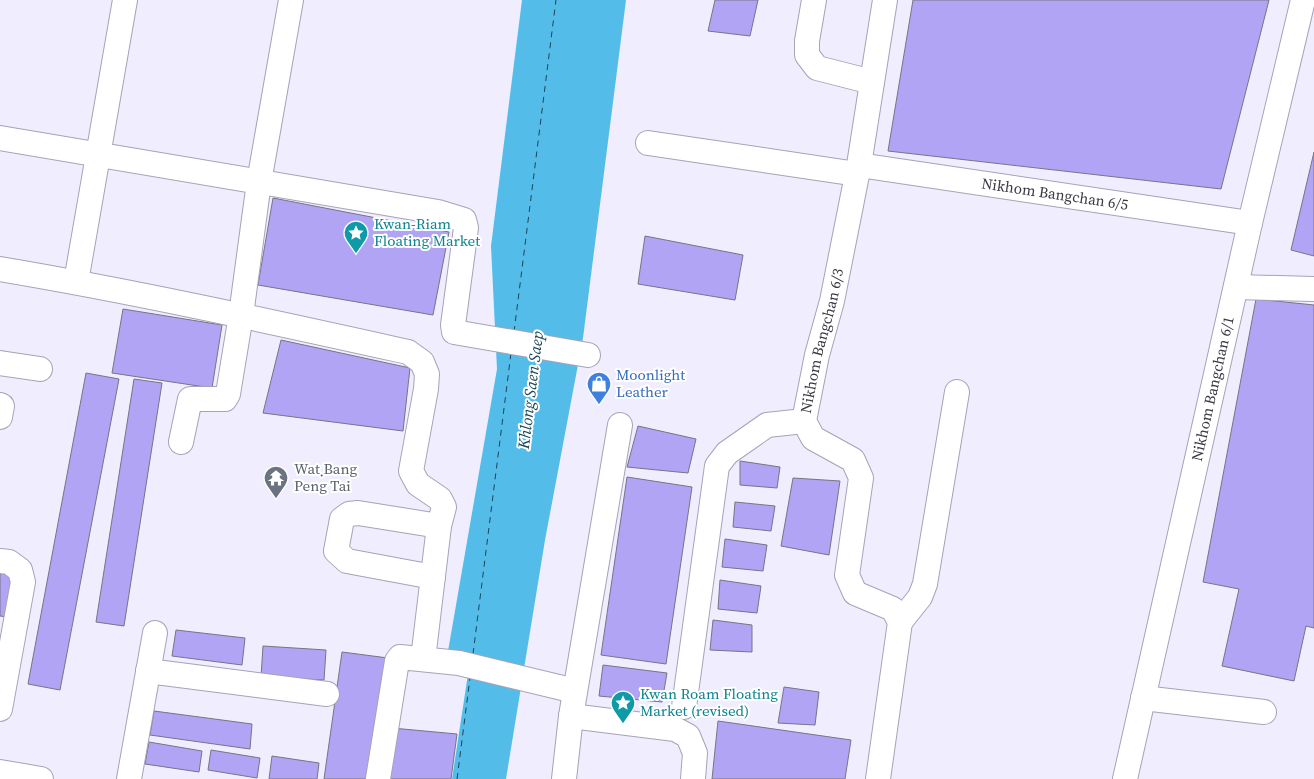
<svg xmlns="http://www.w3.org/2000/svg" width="1314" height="779" font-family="'Source Serif 4',serif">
<rect width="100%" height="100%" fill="#efedfe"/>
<path fill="#54bce8" d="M522,0h104l-43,338 -38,202 -39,239h-54l18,-118 -23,-4 50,-288 -6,-123z"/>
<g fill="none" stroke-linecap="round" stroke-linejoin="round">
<path stroke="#1a4658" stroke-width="1" stroke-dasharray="6 5" stroke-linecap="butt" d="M514,332l42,-332
M473,654l38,-301
M457,779l13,-101"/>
</g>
<path fill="#b2a4f4" stroke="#767486" d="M715,0h43l-8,36 -42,-5z
M913,0h356l-48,189 -333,-38z
M1314,152v104l-23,-6z
M273,198l176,34 -16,83 -175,-30z
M645,236l98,19 -8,45 -97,-16z
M1256,299l58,6v323l-8,-2 -12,55 -72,-15 17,-77 -36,-7z
M123,309l99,16 -10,63 -100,-15z
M281,340l129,28 -7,63 -140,-18z
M86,373l33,6 -59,311 -32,-6z
M134,379l28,4 -38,243 -28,-4z
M638,426l58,13 -8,34 -61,-6z
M740,461l40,6 -3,21 -37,-3z
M627,477l65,10 -26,177 -65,-9z
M793,478l47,3 -11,74 -48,-9z
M735,502l40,4 -4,25 -38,-4z
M725,539l42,6 -4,26 -41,-4z
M0,571l16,3 -8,43 -8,-1z
M720,580l41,6 -4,27 -39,-4z
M713,620l39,5v27l-42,-2z
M176,630l69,8 -3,27 -70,-9z
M263,646l63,4 -2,30 -63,-3z
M342,652l46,6 -16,121h-48z
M603,665l64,8 -5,29 -63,-6z
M784,687l35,5 -4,33 -37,-2z
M154,711l98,13 -2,25 -100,-14z
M718,721l133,19 -6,39h-133z
M392,728l65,6 -6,45h-63z
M149,742l53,9 -3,21 -54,-8z
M211,750l49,8 -3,20 -49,-8z
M272,756l47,7 -2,16h-48z"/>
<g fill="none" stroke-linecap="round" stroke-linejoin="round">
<defs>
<g id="minor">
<path d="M814,0l-7,41v14l10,13 55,14"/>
<path d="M0,138l438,74 26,8 2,8 -13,97 1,7 134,23"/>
<path d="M648,143l209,31"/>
<path id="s1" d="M859,165l391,58"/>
<path d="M0,269c137,23 272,53 408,83l14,10 5,12 -1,15 -15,82 7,13 22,15 4,8 -5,19 -16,133"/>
<path d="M76,282l49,-282"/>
<path d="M1236,287l78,2"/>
<path d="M0,363l40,6"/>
<path d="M0,405l2,1 -2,11"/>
<path d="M181,442l9,-43h35l3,-5 13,-79 18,-133 32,-182"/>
<path d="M0,561l9,1 11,8 3,12 -23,127"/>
<path d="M433,577l-86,-16 -11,-10 6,-32 7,-5 9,-1 81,13"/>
<path d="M900,622l20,-25 5,-13 32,-192"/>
<path d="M148,671l179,23"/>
<path d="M1143,698l121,14"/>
<path d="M684,707l33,-241 10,-13 40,-28 37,-4"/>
<path d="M571,716l104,13 13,7 7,17 -2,26"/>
<path d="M0,772l41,7"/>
<path d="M129,779l26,-146"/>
<path d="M378,779l19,-118 3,-4 59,6 116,28"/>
<path d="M564,779l7,-63 49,-291"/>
<path id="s2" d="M878,779l22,-157 -7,-13 -38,-16 -8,-18 14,-97 -8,-18 -40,-22 -9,-17 13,-66 15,-54 27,-136 26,-165"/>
<path id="s3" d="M1125,779l125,-556 53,-223"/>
</g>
</defs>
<use href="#minor" stroke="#a5a3b6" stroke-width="26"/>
<use href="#minor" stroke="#fff" stroke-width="24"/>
</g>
<defs>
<symbol id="sight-pin" viewBox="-11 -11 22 30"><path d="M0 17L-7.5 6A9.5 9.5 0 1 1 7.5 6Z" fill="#0f9aa8" stroke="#fff"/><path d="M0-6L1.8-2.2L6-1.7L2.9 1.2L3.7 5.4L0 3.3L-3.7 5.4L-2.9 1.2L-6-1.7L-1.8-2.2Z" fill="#fff"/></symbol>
<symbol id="shop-pin" viewBox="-11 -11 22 30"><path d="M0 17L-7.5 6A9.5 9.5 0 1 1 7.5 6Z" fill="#3f7fe0" stroke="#fff"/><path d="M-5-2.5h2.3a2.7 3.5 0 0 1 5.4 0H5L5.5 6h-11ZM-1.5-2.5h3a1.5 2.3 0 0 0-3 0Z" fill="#fff"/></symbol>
<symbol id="temple-pin" viewBox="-11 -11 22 30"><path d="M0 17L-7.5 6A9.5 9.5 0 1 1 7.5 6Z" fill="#6b7280" stroke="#fff"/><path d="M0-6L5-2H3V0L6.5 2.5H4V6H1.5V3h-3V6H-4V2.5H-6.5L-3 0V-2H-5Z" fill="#fff"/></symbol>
</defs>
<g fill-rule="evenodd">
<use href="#sight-pin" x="342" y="219" width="28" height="38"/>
<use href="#shop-pin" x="585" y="370" width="28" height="38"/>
<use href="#temple-pin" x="262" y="464" width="28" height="38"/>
<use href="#sight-pin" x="609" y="689" width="28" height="38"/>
</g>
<g text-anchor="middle" stroke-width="4" stroke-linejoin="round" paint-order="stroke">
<g font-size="15" fill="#3a3942" stroke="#fff">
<text dy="5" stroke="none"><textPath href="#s1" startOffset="198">Nikhom Bangchan 6/5</textPath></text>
<text dy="5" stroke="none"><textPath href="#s2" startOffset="499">Nikhom Bangchan 6/3</textPath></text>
<text dy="5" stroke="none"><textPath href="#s3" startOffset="400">Nikhom Bangchan 6/1</textPath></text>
</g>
<g font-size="15" fill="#0d838f" stroke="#fff" text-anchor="start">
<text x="374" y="229">Kwan-Riam<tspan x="374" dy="17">Floating Market</tspan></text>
<text x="640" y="699">Kwan Roam Floating<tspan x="640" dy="17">Market (revised)</tspan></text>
</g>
<g font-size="15" fill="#366cbe" stroke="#fff" text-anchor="start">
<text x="616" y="380">Moonlight<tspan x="616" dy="17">Leather</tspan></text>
</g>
<g font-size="15" fill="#5b616d" stroke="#fff" text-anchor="start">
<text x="294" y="474">Wat ฺBang<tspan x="294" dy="17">Peng Tai</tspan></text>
</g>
<g font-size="16" font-style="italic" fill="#1a4658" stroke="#fff">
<text transform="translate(530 390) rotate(-83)" y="6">Khlong Saen Saep</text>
</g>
</g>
</svg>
